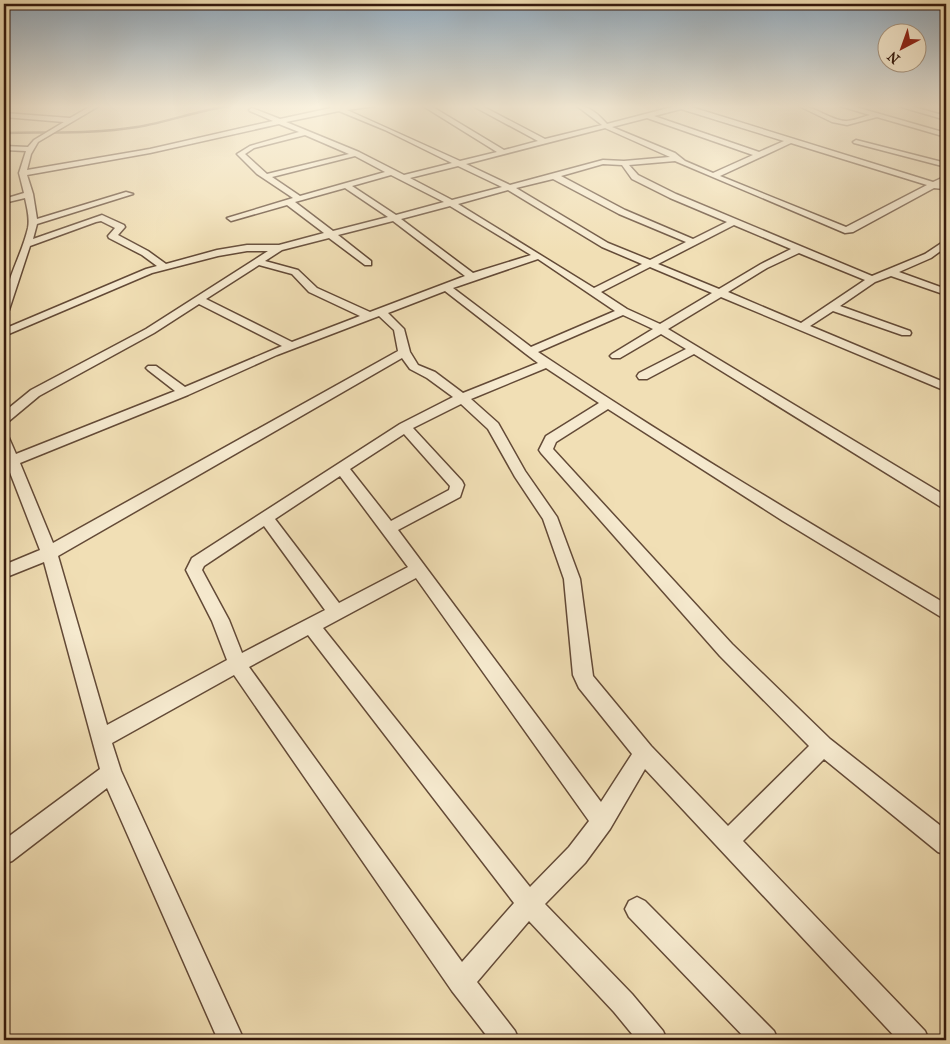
<svg xmlns="http://www.w3.org/2000/svg" width="950" height="1044" font-family="'IM FELL French Canon',serif">
<rect width="100%" height="100%" fill="#f1dfb5"/>
<filter id="stains"><feTurbulence type="fractalNoise" baseFrequency=".004" numOctaves="4"/><feColorMatrix values="0 0 0 0 .2 0 0 0 0 .09 0 0 0 0 .02 0 0 0 .5 -.17"/></filter>
<radialGradient id="worn" r=".72"><stop offset=".6" stop-color="#630" stop-opacity="0"/><stop offset="1" stop-color="#630" stop-opacity=".3"/></radialGradient>
<g fill="none" stroke-linecap="round" stroke-linejoin="round">
<path stroke="#7f6850" stroke-width="2.5" d="M4,133c44,-1 90,1 133,-6 32,-5 61,-17 93,-21"/>
<defs>
<path id="minor" d="M91,106h8l-61,36 -7,12 -4,16 123,-21 123,-28 -23,-10 -1,-1 3,-2 28,11 51,-11 -2,-2h46l-28,4 113,51 37,-9 -74,-46h8l73,44 34,-9 -65,-35h9l63,33 57,-14 -25,-19c13,0 22,9 30,18l69,-18h12l245,76 13,-6v5l-6,3 4,3 -1,2 -9,-1 -81,44 -8,1 -170,-72 -46,4 9,10 38,19 196,82 53,-22 21,-14v7l-15,11 -32,14 47,17v6l-55,-19 -16,6 -35,24 70,25 1,2 -1,2h-8l-69,-24 -23,15 136,57v8l-225,-94 -53,32 278,167v12l-5,-1 -247,-153 -47,25h-8l-2,-3 2,-3 47,-24 -25,-15 -41,24h-8l-2,-2 2,-2 41,-25 -30,-14 -85,37c133,89 271,171 408,252v16l-163,-99 -175,-112 -52,33 -3,7 179,195 98,95 116,91v25l-8,-3 -114,-93 -81,82 182,190 4,9h-31l-253,-271 -35,60 -25,34 -40,41 87,90 31,37 4,9h-30l-23,-28 -85,-91 -52,61 38,49 4,9h-29l-38,-49 -218,-316 -122,68 9,28 123,269h-26l-111,-252 -95,73 -8,3v-24l96,-71 -56,-207 -40,16v-13l36,-15 -36,-93v-20l5,1 7,16 159,-63 -27,-21 -2,-2 2,-2h8l29,21 97,-41 -83,-42 -45,29 -115,63 -30,25 -5,1v-10l27,-22 115,-61 122,-78h-21l-29,5 -66,17 -148,63v-7l142,-60 11,-3 -15,-11 -33,-17 -1,-2 7,-8 -14,-7 -5,1 -66,24 -21,64 -5,3c0,-32 17,-55 24,-85 2,-10 -1,-20 -3,-30l-21,5v-4l20,-6 -5,-20 7,-22 -22,-1v-4l24,1 6,-7 30,-18 -60,-5v-4l66,5zM681,109l103,32 -25,11 -105,-36zM339,111l46,19 67,33 -48,12 -45,-23 -73,-30zM647,118l106,37 -40,18 -28,-12 -10,-8 -63,-26zM279,124l20,8 -49,14 -13,8 20,20 36,24 -66,20 4,3 56,-16 37,28 -45,12h-32l-30,5 -51,14 -18,-13 -30,-16 7,-8 -1,-2 -22,-10 -69,24 4,-15 96,-30 -7,-2 -89,27 -4,-25 -6,-19 123,-22zM605,128l65,29 -46,4 -21,-1 -93,25 -44,-21zM305,135l44,19 -82,20 -22,-20 9,-6zM791,143l136,42 -81,42 -126,-51zM355,156l30,16 -85,24 -28,-19zM603,164l19,1 10,14 38,19 57,24 -34,17 -68,-29 -64,-34zM458,166l44,21 -50,13 -42,-22zM391,175l53,27 -48,13 -44,-29zM553,179l66,35 67,28 -36,18 -42,-17 -92,-55zM345,188l43,29 -55,14 -38,-29zM508,190l94,57 40,17 -48,24 -136,-84zM450,206l81,49 -58,18 -72,-54zM393,221l72,55 -95,36 -53,-24 -19,-18 -33,-9 17,-11 47,-12 36,27h6v-4l-33,-26zM734,225l57,24 -30,15 -42,25 -61,-25zM799,253l66,27 -64,43 -73,-31 39,-24zM538,259l77,52 -84,36 -78,-59zM259,265l33,9 17,18 51,24 -68,26 -86,-43zM650,267l62,26 -52,31 -33,-15 -26,-17zM445,291l81,63 12,9 -75,30 -28,-21 -17,-7 -8,-13 -6,-23 -16,-16zM379,316l15,14 4,21 -345,192 -33,-80 168,-68 89,-40zM402,358l8,11 17,9 26,19 -53,27 -208,134 -6,12 26,51 15,39 -120,65 -49,-169zM546,368l53,35 -53,33 -7,14 2,3 179,203 89,90 -81,80 -77,-80 -58,-70 -13,-97 -23,-62 -32,-46 -27,-48 -27,-24zM461,404l27,25 27,48 28,42 21,60 9,96 6,13 53,66 -31,48 -203,-272 62,-33 4,-12 -2,-4 -49,-53zM404,434l46,52 -1,4 -58,31 -41,-52zM340,476l68,91 -69,36 -64,-84zM264,526l61,84 -83,43 -13,-33 -27,-50 2,-4zM416,578l173,243 -20,26 -39,40 -207,-259zM308,635l206,268 -52,59 -213,-295z
M799,106c17,0 30,14 47,15 7,0 16,-4 24,-6l-30,-9h12l94,27v4l-69,-20 -30,8 -15,-3z
M898,106h12l36,10v4z
M856,140l90,23v4l-92,-24 -1,-1z
M637,897l8,4 129,130 4,9h-31l-118,-123 -4,-8 4,-8z"/>
</defs>
<use href="#minor" stroke="#634a37" stroke-width="3"/>
<use href="#minor" fill="#f6eacf" fill-rule="evenodd"/>
</g>
<linearGradient id="sky" x2="0" y2="1"><stop stop-color="#92aabd"/><stop offset="0.42" stop-color="#f9f1de"/><stop offset="1" stop-color="#f9f1de" stop-opacity="0"/></linearGradient>
<rect width="950" height="253" fill="url(#sky)"/>
<rect width="950" height="1044" fill="none" stroke="#f1dfb5" stroke-width="20"/>
<rect x="5" y="5" width="940" height="1034" fill="none" stroke="#34190d" stroke-width="2.5"/>
<rect x="10" y="10" width="930" height="1024" fill="none" stroke="#34190d"/>
<g transform="translate(902 48) rotate(221)"><circle r="24" fill="#f6eacf" stroke="#a89681"/>
<path d="M0-4L9 19L0 12L-9 19Z" fill="#8f2418"/>
<text y="-8" font-size="14" font-weight="bold" text-anchor="middle" fill="#34190d">N</text>
</g>
<rect width="100%" height="100%" filter="url(#stains)"/>
<rect width="100%" height="100%" fill="url(#worn)"/>
</svg>
